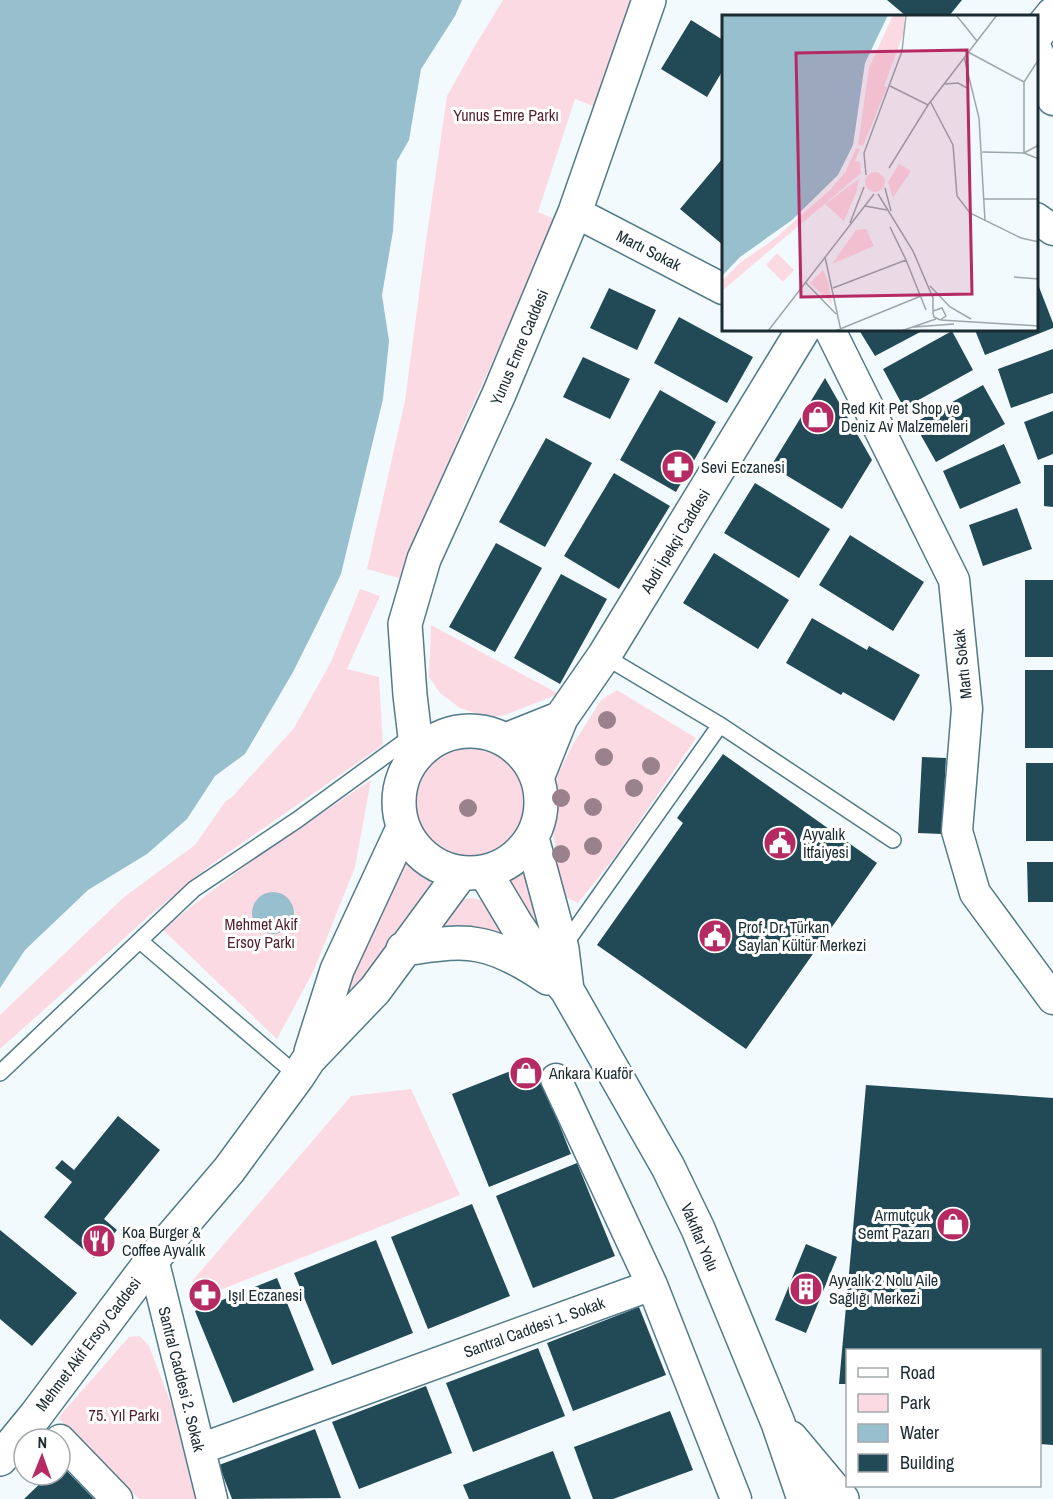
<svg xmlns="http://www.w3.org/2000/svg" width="1053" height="1499" font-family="'Archivo Narrow',sans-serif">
<rect width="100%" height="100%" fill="#f2fafd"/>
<path fill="#fcdae3" d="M503,0h128l-36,107 -20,-8 -37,113 19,8 -92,202 -63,157 -35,-10 38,-168 21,-160 21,-145 29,-52z
M360,589l20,7 -33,73 32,8 4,68 -171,119 -64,53 -148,132v-34l124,-118 71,-52 30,-43 8,-6 61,-68 37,-66z
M431,625l128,69 -54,21 -15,3 -30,-10 -20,-15 -11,-16z
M617,690l79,48 -78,115 -40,50 -14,-7 -3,-10 -12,-82 10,-32 13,-26 29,-46z
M408 803a61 61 0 1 1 122 0a61 61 0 1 1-122 0Z
M371,780l-16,87 -41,103 -37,69 -115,-110 96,-73z
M395,855l51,30 -124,154z
M529,863l28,108 -62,-90z
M470,898l12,2 35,49 -83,-19 22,-29z
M411,1089l49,106 -260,103 -7,-18 158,-184z
M140,1336l9,10 23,60 23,93h-56l-81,-81 71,-81z"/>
<path fill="#98bfcd" d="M0,0h462l-7,16 -34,53 -12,71 -12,21 -4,70 -11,64 7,46 -6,58 -42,175 -23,48 -25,50 -48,82 -30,22 -28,43 -40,35 -59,36 -63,60 -25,38z
M252 913a21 21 0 1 1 42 0a21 21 0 1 1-42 0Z"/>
<path fill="#224a56" d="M887,0h75l-13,16h-43z
M691,20l32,20v30l-16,27 -46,-28z
M723,158v87l-43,-36z
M1039,287l14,36v5l-68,27 -10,-25h61v-42z
M609,288l47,22 -19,40 -47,-22z
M679,317l74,40 -26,46 -73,-40z
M859,330h65l-49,26z
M952,331l21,39 -69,38 -21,-39z
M1053,349v44l-42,15 -13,-39z
M583,357l47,22 -20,40 -47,-22z
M825,378l47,82 -30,49 -71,-43z
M983,385l22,39 -69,38 -22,-39z
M660,390l56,32 -40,70 -56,-32z
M1053,411v43l-15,6 -14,-38z
M546,438l46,25 -47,84 -46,-25z
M1004,444l17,39 -61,26 -17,-38z
M1044,465h9v42l-9,-1z
M614,473l56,33 -51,83 -55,-33z
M755,483l75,46 -31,49 -75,-45z
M1017,508l15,41 -49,17 -14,-41z
M850,535l74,47 -31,49 -74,-46z
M496,543l46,25 -47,84 -46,-25z
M714,553l75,47 -31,49 -75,-46z
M561,574l46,25 -47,85 -46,-26z
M1025,580h28v77h-28z
M812,618l55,32 2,-4 51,29 -26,46 -51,-29 -2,3 -55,-32z
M1025,670h28v78h-28z
M723,754l154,109 -131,186 -149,-104 86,-122 -6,-5z
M922,757l24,1 -4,76 -24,-1z
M1026,763h27v78h-27z
M1027,862h26v40h-25z
M534,1062l37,92 -82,33 -37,-93z
M866,1085l187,13v347l-13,-1v-94h-192v34h-9z
M118,1116l42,34 -56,69 13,11 -23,28 -50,-41 28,-35 -17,-14 7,-8 12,10z
M577,1163l38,93 -82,32 -37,-92z
M472,1204l38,92 -82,33 -37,-92z
M0,1230l77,63 -45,53 -32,-27z
M376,1240l37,93 -81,32 -38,-92z
M806,1244l31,13 -31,76 -31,-13z
M277,1278l37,92 -81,33 -38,-92z
M639,1307l27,68 -93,36 -26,-68z
M538,1348l27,68 -92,36 -27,-69z
M426,1386l26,67 -93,36 -27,-67z
M670,1411l23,59 -80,29h-20l-19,-52z
M315,1429l26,69 -109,1 -13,-34z
M553,1451l18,48h-102l-6,-14z
M60,1464l34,35h-70l25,-24h11z"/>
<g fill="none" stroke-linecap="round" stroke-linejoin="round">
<defs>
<path id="lane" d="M720,725l173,115
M140,941l158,135
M563,947l157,-222 -116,-69
M0,1073l194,-184 103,-69 118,-86"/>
<path id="street" d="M1036,48l13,30 4,22
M575,212l148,77
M1036,218l17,12
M830,330l124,250 13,129 -10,122 18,62 78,106
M556,1079l96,206
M153,1259l59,240
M60,1440l57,59
M200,1449l452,-164 84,214"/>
<path id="primary" d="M1036,35l17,-21
M561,718l43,-62 199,-326
M399 802a71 71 0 1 1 142 0a71 71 0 1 1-142 0Z
M506,740l55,-22 -24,60
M417,754l-7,-59 -5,-71 19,-65 75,-165 76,-182 74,-212
M532,838l30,111 5,41
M485,872l31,52 23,34 28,32 101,177 30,62 80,194 26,76
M403,949c25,-3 52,-9 76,-4 25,5 48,19 69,33
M311,1052l26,-82 66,-142
M791,1438l51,61
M0,1459l36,-44 117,-156 76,-89 69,-94 11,-17 66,-69 86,-117"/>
</defs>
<use href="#lane" stroke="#527a88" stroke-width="18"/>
<use href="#street" stroke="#527a88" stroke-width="33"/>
<use href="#primary" stroke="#527a88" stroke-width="36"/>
<use href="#lane" stroke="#fff" stroke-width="15"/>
<use href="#street" stroke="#fff" stroke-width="30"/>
<use href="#primary" stroke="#fff" stroke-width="33"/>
</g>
<g fill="#99828c">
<circle cx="607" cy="720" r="9"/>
<circle cx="604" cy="757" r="9"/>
<circle cx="651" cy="766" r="9"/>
<circle cx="634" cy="788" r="9"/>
<circle cx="561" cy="798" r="9"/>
<circle cx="593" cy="807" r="9"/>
<circle cx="468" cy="808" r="9"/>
<circle cx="593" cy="846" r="9"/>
<circle cx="561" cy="854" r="9"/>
</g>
<defs>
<symbol id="shop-disc" viewBox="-11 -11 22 22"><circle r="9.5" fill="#b62a63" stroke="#fff"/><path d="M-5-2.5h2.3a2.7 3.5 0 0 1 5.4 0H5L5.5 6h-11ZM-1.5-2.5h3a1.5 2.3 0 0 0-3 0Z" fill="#fff"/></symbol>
<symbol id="pharmacy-disc" viewBox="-11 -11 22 22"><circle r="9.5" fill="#b62a63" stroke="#fff"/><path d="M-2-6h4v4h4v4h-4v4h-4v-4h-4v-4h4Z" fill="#fff"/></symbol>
<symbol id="civic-disc" viewBox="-11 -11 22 22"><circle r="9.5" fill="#b62a63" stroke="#fff"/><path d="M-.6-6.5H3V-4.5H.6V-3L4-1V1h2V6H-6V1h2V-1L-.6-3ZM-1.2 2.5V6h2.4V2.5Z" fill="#fff"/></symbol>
<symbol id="restaurant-disc" viewBox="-11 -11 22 22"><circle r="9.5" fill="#b62a63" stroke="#fff"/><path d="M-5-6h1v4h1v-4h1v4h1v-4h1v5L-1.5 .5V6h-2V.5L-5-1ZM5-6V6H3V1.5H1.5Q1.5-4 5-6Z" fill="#fff"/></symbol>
<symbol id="building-disc" viewBox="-11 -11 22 22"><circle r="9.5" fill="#b62a63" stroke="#fff"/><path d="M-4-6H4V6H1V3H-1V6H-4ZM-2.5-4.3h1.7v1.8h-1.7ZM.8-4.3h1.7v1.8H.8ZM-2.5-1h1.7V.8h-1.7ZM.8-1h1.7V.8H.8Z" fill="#fff"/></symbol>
</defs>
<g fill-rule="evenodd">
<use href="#shop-disc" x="799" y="398" width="38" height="38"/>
<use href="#pharmacy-disc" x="659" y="448" width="38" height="38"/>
<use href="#civic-disc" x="761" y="824" width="38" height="38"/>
<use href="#civic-disc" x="696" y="917" width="38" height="38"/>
<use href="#shop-disc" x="507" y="1054" width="38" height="38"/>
<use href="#shop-disc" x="934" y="1205" width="38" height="38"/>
<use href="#restaurant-disc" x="80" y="1222" width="38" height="38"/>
<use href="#building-disc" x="787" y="1270" width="38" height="38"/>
<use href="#pharmacy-disc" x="186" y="1276" width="38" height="38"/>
</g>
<g text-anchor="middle" stroke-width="6" stroke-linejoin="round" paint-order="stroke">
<g font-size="16" fill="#501f30" stroke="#fff">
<text x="506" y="121">Yunus Emre Parkı</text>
<text x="261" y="930">Mehmet Akif<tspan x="261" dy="18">Ersoy Parkı</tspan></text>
<text x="124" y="1421">75. Yıl Parkı</text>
</g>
<g font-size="16" fill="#1a2b31" stroke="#fff">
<text transform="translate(649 250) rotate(27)" y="6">Martı Sokak</text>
<text transform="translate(519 347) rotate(-67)" y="6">Yunus Emre Caddesi</text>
<text transform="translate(675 541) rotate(-59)" y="6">Abdi İpekçi Caddesi</text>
<text transform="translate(962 664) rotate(-96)" y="6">Martı Sokak</text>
<text transform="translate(700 1237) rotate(67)" y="6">Vakıflar Yolu</text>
<text transform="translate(534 1327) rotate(-20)" y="6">Santral Caddesi 1. Sokak</text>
<text transform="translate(88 1344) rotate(-53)" y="6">Mehmet Akif Ersoy Caddesi</text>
<text transform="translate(182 1379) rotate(76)" y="6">Santral Caddesi 2. Sokak</text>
</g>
<g font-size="16" fill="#1a2b31" stroke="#fff" text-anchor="start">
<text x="841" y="414">Red Kit Pet Shop ve<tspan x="841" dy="18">Deniz Av Malzemeleri</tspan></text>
<text x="701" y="473">Sevi Eczanesi</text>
<text x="803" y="840">Ayvalık<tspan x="803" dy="18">İtfaiyesi</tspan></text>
<text x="738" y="933">Prof. Dr. Türkan<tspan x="738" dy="18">Saylan Kültür Merkezi</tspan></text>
<text x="549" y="1079">Ankara Kuaför</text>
<text x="930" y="1221" text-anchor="end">Armutçuk<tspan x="930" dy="18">Semt Pazarı</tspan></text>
<text x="122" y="1238">Koa Burger &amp;<tspan x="122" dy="18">Coffee Ayvalık</tspan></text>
<text x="829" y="1286">Ayvalık 2 Nolu Aile<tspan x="829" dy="18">Sağlığı Merkezi</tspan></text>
<text x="228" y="1301">Işıl Eczanesi</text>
</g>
</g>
<g transform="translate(722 15)">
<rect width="316" height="316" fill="#f2fafd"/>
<path d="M171,0h11v17l-20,54 3,1 -24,59 -5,-1 11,-77zM134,133l4,1 -5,12 5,1 1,11 -139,118v-10l19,-19 32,-22 57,-50 16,-19zM177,149l12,7 -18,27 -5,-16zM143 167a10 10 0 1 1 20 0a10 10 0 1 1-20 0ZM137,164l-3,14 -12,28 -19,-17zM144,214l8,17 -42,18 24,-34zM55,238l17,17 -11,12 -17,-17zM101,255l5,11 4,23 -22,-21z" fill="#fcdae3"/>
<path d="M0,0h166l-23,48 -12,82 -15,30 -46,45 -52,37 -18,19z" fill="#98bfcd"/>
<path fill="none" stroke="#9ca7ab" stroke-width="1.5" d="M234,0l21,26M246,37l56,30M242,42l15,61 6,103M317,44l-15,23v71l15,-8M223,69l13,-1 11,6M168,71l38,19M208,86l23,44 4,51 13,17 51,25 18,4M260,137l42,1 15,6M167,153l39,-63 69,-90M144,160l-2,-22 38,-102 4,-36M163,173l6,23M156,179l35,57 20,47v15l1,4 6,3 6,-4 -4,-8 -9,3M262,184h55M143,191l22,4M128,208l14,-36M168,212l16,33M103,242l16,74M292,262l25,2M84,268l30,31M208,271l20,21 21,12M111,273l73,-28 20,50M219,305l98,6M192,312l40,-3M46,316l106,-137M113,316l86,-35M179,316l35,-12"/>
<path fill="#b62a63" fill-opacity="0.15" stroke="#b62a63" stroke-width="3" d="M245,35l5,244 -171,3 -5,-244z"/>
<rect width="316" height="316" fill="none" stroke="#1a2b31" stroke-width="3"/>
</g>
<rect x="846" y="1349" width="195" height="138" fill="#ffffff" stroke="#a3aaad" stroke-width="1.5"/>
<rect x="858" y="1368" width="30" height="9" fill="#ffffff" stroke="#a3aaad" stroke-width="1.5"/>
<text x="900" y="1379" font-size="18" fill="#1a2b31">Road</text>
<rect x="858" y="1394" width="30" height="18" fill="#fcdae3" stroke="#a3aaad" stroke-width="1.5"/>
<text x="900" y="1409" font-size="18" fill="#1a2b31">Park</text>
<rect x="858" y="1424" width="30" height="18" fill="#98bfcd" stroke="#a3aaad" stroke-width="1.5"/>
<text x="900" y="1439" font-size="18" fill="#1a2b31">Water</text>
<rect x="858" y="1454" width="30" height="18" fill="#224a56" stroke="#a3aaad" stroke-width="1.5"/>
<text x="900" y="1469" font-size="18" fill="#1a2b31">Building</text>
<g transform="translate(42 1457) rotate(1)"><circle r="28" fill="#ffffff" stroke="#a3aaad" stroke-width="1.5"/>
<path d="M0-4.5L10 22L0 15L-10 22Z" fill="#b62a63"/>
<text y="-9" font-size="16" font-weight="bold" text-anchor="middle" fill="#1a2b31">N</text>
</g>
</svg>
